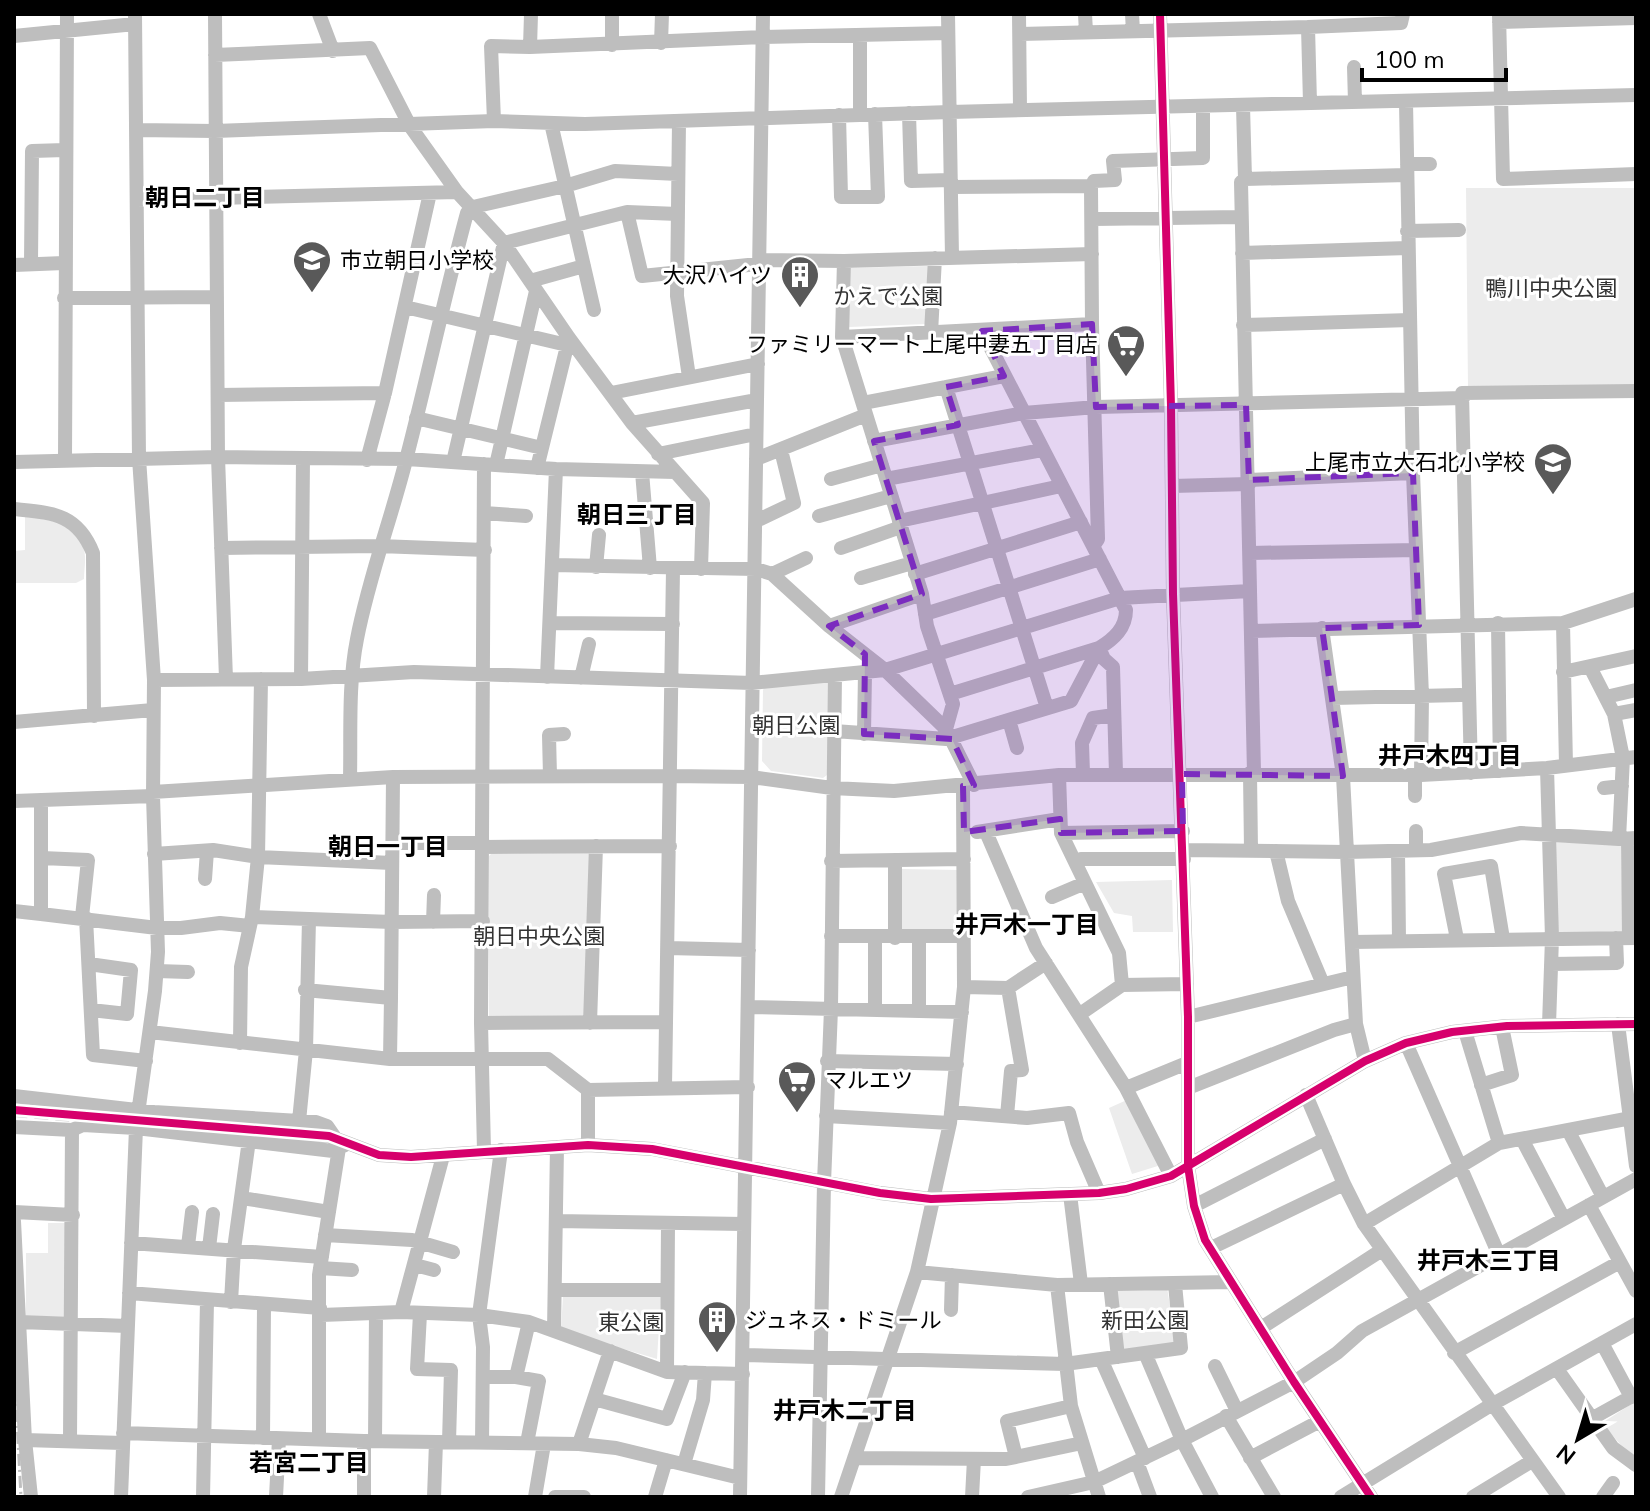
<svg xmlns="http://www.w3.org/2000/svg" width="1650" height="1511" font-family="Mulish,'Noto Sans JP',sans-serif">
<rect width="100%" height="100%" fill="#fff"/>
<path fill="#ececec" d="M1466,188h170v200l-168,1z
M928,266l-1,58 -78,3v-59z
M25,512c20,2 51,15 58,35 4,9 1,22 1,32l-8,4h-62v-32l11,-1z
M825,680l5,3 -3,92 -4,3 -52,-7 -9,-10 1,-71 3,-5z
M1556,842l65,3 2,89 -68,1z
M494,851h93l3,3 -5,165 -96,-2v-161z
M900,869l60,1 -3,64 -59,-1z
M1172,880l1,52h-40l-1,-16 -18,-3 -18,-31z
M1129,1099l32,66 -29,9 -23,-66z
M48,1223h20l-1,94 -41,-1v-63h22z
M1167,1287l9,58 -53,7 -8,-63z
M661,1295l-4,64 -96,-29 2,-34z
M1636,1401v58l-5,-2 -29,-34z"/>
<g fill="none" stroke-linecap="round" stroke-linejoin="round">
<path stroke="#d9d9d9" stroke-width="14" stroke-dasharray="14 7" stroke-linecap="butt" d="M14,1110l161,14"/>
<path stroke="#bebebe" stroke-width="14" d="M215,14l3,443 8,222
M319,14l14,37
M612,14v31
M948,14l4,243
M1019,14l1,96
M1085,14l1,18
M1132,14l1,17
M1160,14l11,392 2,188 15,423v149l6,40 11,34 89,142 77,115
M1499,14l4,165 133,-5
M1499,22l137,-4
M1308,27l2,76
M1020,34l288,-7 93,-4 2,-9
M860,35v80
M14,36l121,-12
M661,43l1,-29
M530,47l233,-10 185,-4
M215,55l155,-7 40,78 47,66 47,51 65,95 63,85 71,80 -2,66
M1354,67l1,35
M1406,102l7,371 9,223 -1,79
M1243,106l2,73
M909,113l2,68 40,-1
M839,115l2,82h37l-3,-83
M494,121l-3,-75 39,1 1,-33
M679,121l-2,175 12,81
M551,123l43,187
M136,130l79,1 279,-10 91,3 365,-12 686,-17
M1407,164h23
M1091,186l3,-5 21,-1 -2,-19 90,-3v-52
M951,187l140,-1 1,138 6,215 -4,6
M137,200l320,-8
M627,212l51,2
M1093,219l148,-2
M1407,231l52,-1
M1242,253l166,-5
M759,260l85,1 248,-7
M844,261l-2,76 80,257 5,32 26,78 -7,25
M31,264l1,-113 33,-1
M14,265l50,-2
M530,281l54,-15
M64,298l153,-1
M405,307l162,38
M1243,325l167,-5
M931,333l4,-75
M842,337l250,-13
M946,387l101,321
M611,393l147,-29
M218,395l167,-2
M863,403l141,-27
M416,418l126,30
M632,423l125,-23
M874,441l150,-28 72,-6 367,-9
M658,454l98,-20
M756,459l110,-44
M367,460l18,-67 45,-200
M65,461l2,-447
M14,462l204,-5 189,2 149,10 119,3
M453,462l51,-219 123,-31 15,64 116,-12
M484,464l-3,559 3,128
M496,465l40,-174
M537,468l32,-130
M642,472l8,96
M831,479l51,-14
M886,479l156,-29
M1249,480l164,-7
M1172,486l77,-2
M14,509c38,4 63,4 79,44l1,163
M484,513l42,3
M819,516l72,-20
M756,521l38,-18 -13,-53
M899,521l162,-35
M221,548l158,-2 106,4
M841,548l60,-21
M1250,553l166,-3
M553,565l203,4 16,5 57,52 56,44 61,59 28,56
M596,567l3,-32
M772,574l34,-16
M915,574l166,-52
M861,578l51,-15
M925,614l175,-55
M550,623l123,1
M1498,623l2,148
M1563,623l3,142
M829,626l93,-32
M1322,628l21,148 13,248 9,37
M1251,631l312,-8 73,-24
M1099,648l5,11 9,8 3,107
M1590,667l24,47 9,44 -4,81
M1563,672l73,-16
M547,677l9,-208
M581,678l8,-34
M301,679l2,-220
M154,680l147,-1 113,-7 338,11 133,-13 235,-72 130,-7
M950,694l149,-46c15,-9 27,-20 27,-38l-144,-279
M1606,697l30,-7
M1333,698l128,-3
M1614,714l22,-4
M1009,720l8,28
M14,722l139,-12
M834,731l112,8 125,-38 28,-53
M864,734l1,-62
M1547,768l5,170 -3,87
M1250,773l1,77
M1254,773l-13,-591 4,-3 162,-4
M1471,773l-9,-380 174,-2
M1083,774l-1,-31 11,-25 21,-3
M1059,775l2,58 58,120 3,32 65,-1
M1415,775v21
M550,776l-1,-41 15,-1
M350,779c1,-46 -2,-95 7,-140 12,-63 35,-122 50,-183 21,-81 38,-162 60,-243l6,-6 92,-21 50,-15 63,3
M1604,788l18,-2
M153,792l240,-15 278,-1 80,1 81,11 62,3 165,-16h362l126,-7 89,-11
M14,801l139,-5
M977,832l83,-13
M986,832l50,116 90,140 45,88
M1061,833l122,-2
M1628,839l1,99
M393,843h90
M483,847l187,-1
M1184,850l162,2 85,-2 90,-17 98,6 17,-1
M1416,850v-19
M1276,851l12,50 35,83
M1398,851l1,90
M154,854l59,-4 45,7 134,6
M42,858l46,2 -6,57
M831,861l133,-2
M1076,862l5,-3h103
M205,879l2,-28
M1052,897l33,-14
M14,911l27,3v-114
M41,914l116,14h24l39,-5 30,3
M252,917l140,5 91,-1
M86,918l7,137 53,6
M433,922l1,-27
M831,936h133
M895,938v-78
M1457,939l-13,-65 47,-8 12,73
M1352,942l284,-4
M668,948l81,2
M89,964l42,6 -4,44 -36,-4
M1551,964l66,-1 -1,-25
M157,971l31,1
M964,987l44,1 38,-25
M305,990l86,8 -1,61
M391,998l2,-221
M749,1007l213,5
M875,1010v-73
M919,1011v-74
M1080,1014l42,-29
M1188,1017l165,-40
M481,1023l185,-1
M590,1023l6,-177
M1618,1024l18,142
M1465,1031l34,112
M150,1032l240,27h158l40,31
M240,1043l1,-76 11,-50 6,-60 3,-178
M1406,1043l93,212
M827,1061l130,3
M1481,1085l31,-10 -10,-48
M665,1087l8,-518
M1126,1088l61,-25
M1188,1088l146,-58 22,-6
M1306,1095l38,89 20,40 195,273
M14,1096l140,16 162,10 11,4 9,13
M951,1112l76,6 42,-5 8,29 22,51
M826,1116l124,7
M1007,1116l4,-45 11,-1 -14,-82
M299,1121l7,-71 3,-131
M175,1124l154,12 50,19 32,2 177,-12 64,4 228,44 51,6 168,-6 27,-4 45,-13 194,-115 41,-18 46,-11 55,-6 129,-2
M14,1127l58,3 11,-5 53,3 197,23 14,-7
M1568,1130l35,67
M1522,1139l42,80
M588,1145v-55l160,-3
M1070,1194l11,90
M242,1198l87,14
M1589,1205l47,86
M1194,1206l131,-67
M14,1212l59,3
M14,1221l11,219 6,57
M556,1221l188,3
M1364,1224l135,-81 132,-25
M325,1235l87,5 41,12
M131,1243l191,14
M188,1246l4,-34
M209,1248l4,-34
M1211,1248l133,-64
M415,1265l19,5
M320,1268l32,2
M917,1272l140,13 174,-3
M1110,1284l8,73
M1057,1285l14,121 28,91
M555,1290h112
M129,1293l191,15
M231,1302l3,-53 15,-109
M951,1310l1,-35
M401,1312l42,-156
M420,1314l-3,55 34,1 -2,72
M321,1315l80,-3 78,3 50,7 138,50 76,2
M19,1322l109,4
M1261,1328l121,-78
M554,1330l3,-183
M1602,1343l29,54
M1145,1353l37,87 30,57
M1454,1353l166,-91
M744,1355l321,9 116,-16 -6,-64
M1101,1359l44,99
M1215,1366l22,45
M1557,1369l56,79 23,17
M667,1372l1,-149
M483,1377h33l23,4 -12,62
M516,1377l13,-55
M594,1399l73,20 18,-47
M1226,1416l48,81
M1591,1419l45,-25
M123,1433l241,8 215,3 37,4 124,30
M263,1438l1,-133
M319,1439v-164l20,-127
M25,1440l98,3
M70,1441l2,-311
M364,1441v56
M375,1441l1,-128
M482,1443l1,-96 -4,-32 22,-165
M579,1444l31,-93
M1016,1457l-9,-36 64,-15
M854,1458l152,1 76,-16
M1250,1458l70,-37
M1137,1462l13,35
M684,1464l19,-64 2,-27
M121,1497l15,-369 19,-137 3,-39 -5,-156 1,-116 -15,-222 -4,-444
M203,1497l4,-196
M276,1497l3,-58
M434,1497l2,-55
M535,1497l9,-53
M555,1497h29
M655,1497l11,-37
M740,1497l23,-1483
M818,1497l6,-314 7,-174 4,-334
M841,1497l76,-225 33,-149 14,-136 -1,-201
M972,1497l2,-38
M1028,1497l66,-15 88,-42 112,-58 43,-29 25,-22 274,-152
M1341,1497l150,-92 145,-81
M1473,1497l59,-36
M1603,1497l10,-14"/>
<path stroke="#bebebe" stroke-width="3" stroke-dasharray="12 4 2 4" stroke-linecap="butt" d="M14,1366l7,131"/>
<defs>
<path id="cycleway" d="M1160,14l11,392 2,188 15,423v149l6,40 11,34 89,142 77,115
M14,1110l315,26 50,19 32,2 177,-12 64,4 228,44 51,6 168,-6 27,-4 45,-13 194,-115 41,-18 46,-11 55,-6 129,-2"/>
</defs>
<use href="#cycleway" stroke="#fff" stroke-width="13"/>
<use href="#cycleway" stroke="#d6006c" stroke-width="8"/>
</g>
<path fill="#7b2cbf" fill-opacity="0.2" stroke="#7b2cbf" stroke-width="6" stroke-dasharray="16 10" stroke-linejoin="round" d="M1092,324l4,83 150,-2 3,75 164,-7 6,152 -97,3 21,148 -161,-2 1,57 -122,2 -1,-14 -96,13 -1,-46 11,-1 -22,-46 -88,-5 1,-80 -36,-28 93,-32 -48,-153 84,-16 -12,-38 58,-11 -22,-45z"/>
<defs>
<symbol id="school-pin" viewBox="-11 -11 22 30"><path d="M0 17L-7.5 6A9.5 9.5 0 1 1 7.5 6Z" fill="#595959" stroke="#fff"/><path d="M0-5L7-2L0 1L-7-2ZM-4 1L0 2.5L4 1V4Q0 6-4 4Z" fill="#fff"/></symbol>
<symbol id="building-pin" viewBox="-11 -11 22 30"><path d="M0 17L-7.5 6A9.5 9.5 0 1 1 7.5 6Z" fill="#595959" stroke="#fff"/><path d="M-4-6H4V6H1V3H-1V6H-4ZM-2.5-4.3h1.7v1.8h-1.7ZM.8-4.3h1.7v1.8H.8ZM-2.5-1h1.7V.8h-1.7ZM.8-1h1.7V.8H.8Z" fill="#fff"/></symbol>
<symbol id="supermarket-pin" viewBox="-11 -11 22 30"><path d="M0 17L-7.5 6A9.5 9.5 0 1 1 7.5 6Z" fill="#595959" stroke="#fff"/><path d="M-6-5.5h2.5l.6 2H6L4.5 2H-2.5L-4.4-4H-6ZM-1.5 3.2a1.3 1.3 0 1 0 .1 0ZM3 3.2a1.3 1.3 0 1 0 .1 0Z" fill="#fff"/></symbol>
</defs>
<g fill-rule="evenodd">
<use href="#school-pin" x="290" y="238" width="44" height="60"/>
<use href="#building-pin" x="778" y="253" width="44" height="60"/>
<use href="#supermarket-pin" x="1104" y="322" width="44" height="60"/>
<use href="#school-pin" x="1531" y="440" width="44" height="60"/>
<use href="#supermarket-pin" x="775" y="1058" width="44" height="60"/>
<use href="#building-pin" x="695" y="1298" width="44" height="60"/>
</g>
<g text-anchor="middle" stroke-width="6" stroke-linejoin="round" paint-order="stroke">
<g font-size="22" fill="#000" stroke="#fff" text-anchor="start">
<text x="340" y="268">市立朝日小学校</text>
<text x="772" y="283" text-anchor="end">大沢ハイツ</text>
<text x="1098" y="352" text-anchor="end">ファミリーマート上尾中妻五丁目店</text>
<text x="1525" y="470" text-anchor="end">上尾市立大石北小学校</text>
<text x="825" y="1088">マルエツ</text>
<text x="745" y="1328">ジュネス・ドミール</text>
</g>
<g font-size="22" fill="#333" stroke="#fff">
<text x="1551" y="296">鴨川中央公園</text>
<text x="888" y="304">かえで公園</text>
<text x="796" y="733">朝日公園</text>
<text x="539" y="944">朝日中央公園</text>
<text x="1145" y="1328">新田公園</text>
<text x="631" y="1330">東公園</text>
</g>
<g font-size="24" font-weight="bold" fill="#000" stroke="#fff">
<text x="205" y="206">朝日二丁目</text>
<text x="637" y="523">朝日三丁目</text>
<text x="1450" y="764">井戸木四丁目</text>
<text x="388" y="855">朝日一丁目</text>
<text x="1027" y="933">井戸木一丁目</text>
<text x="1489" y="1269">井戸木三丁目</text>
<text x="845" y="1419">井戸木二丁目</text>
<text x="309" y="1471">若宮二丁目</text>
</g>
</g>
<rect width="1650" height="1511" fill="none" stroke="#000000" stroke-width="32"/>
<g transform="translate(1578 1439) rotate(218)" stroke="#ffffff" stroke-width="6" paint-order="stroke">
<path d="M0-6L14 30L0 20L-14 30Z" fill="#000000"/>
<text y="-12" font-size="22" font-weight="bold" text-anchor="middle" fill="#000000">N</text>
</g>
<path d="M1362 68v12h144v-12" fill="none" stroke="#000000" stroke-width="4"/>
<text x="1374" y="68" font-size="24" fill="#000000" stroke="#ffffff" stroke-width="6" paint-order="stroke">100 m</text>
</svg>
